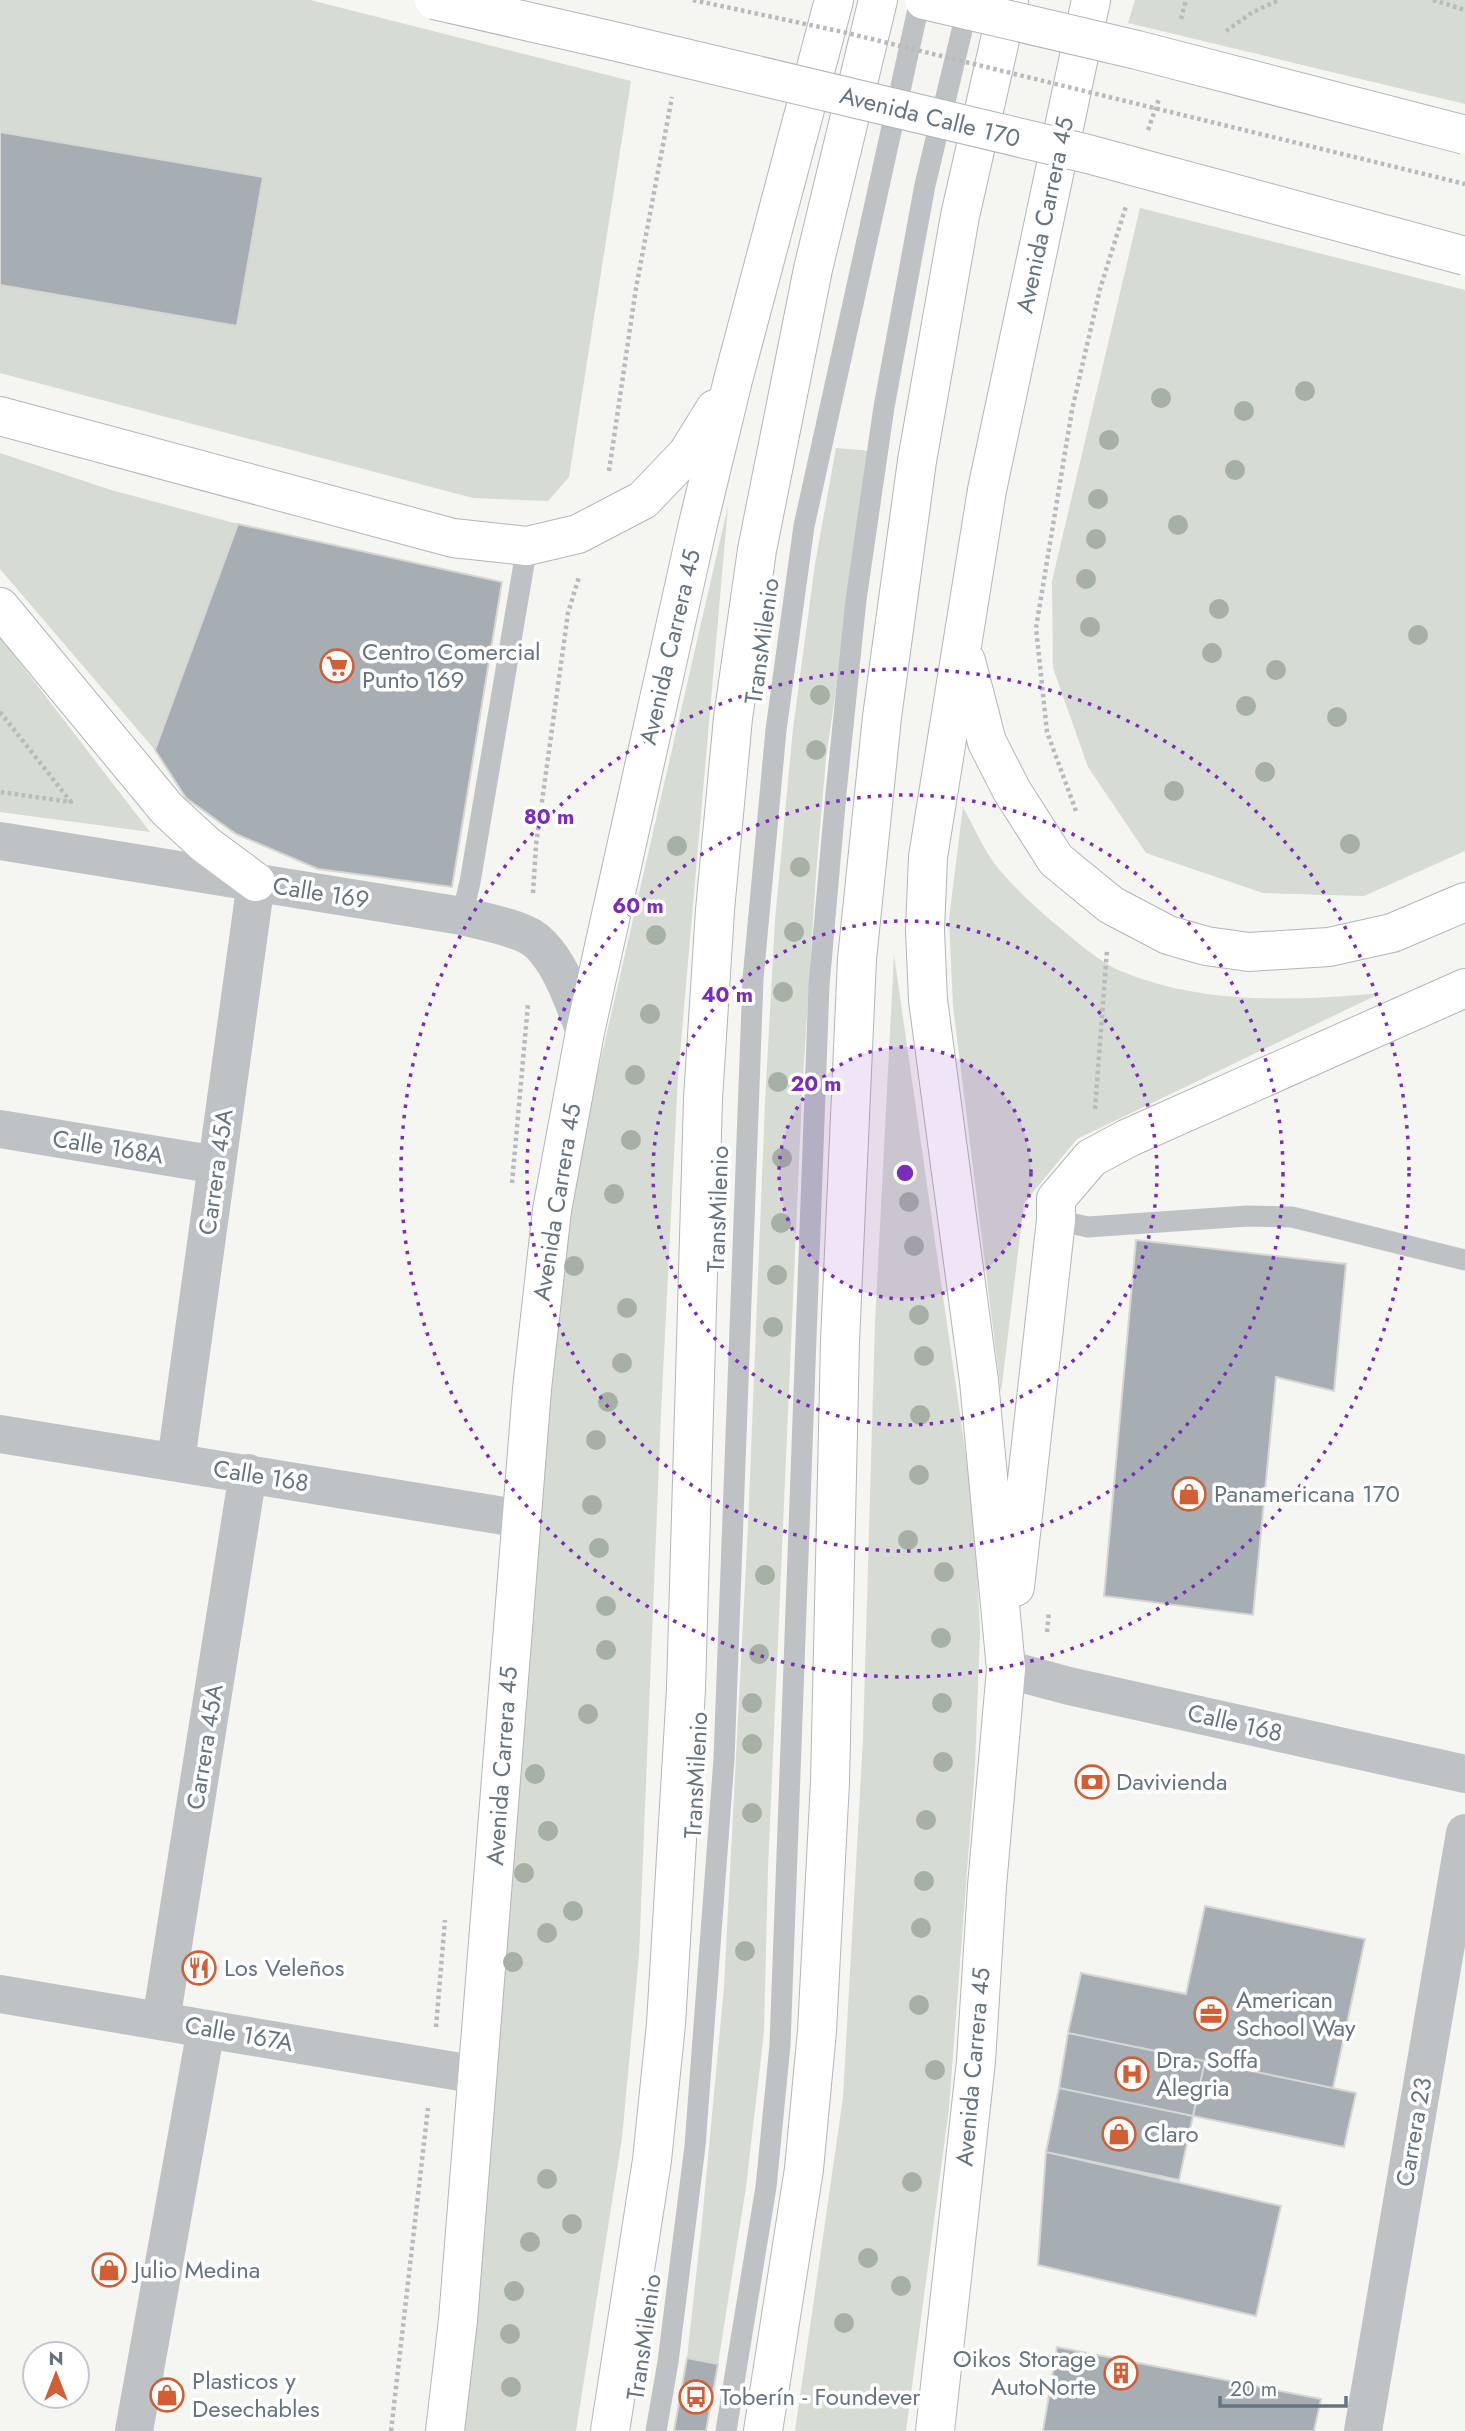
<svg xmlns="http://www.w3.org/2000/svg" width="1465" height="2431" font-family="Jost,sans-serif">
<rect width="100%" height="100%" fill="#f5f5f1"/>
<path fill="#d6dbd3" d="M0,0h310l321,81 -62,396 -21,24 -75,-3 -473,-125z
M1135,0h330v104l-337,-81z
M1140,208l325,82v561l-101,45 -101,-3 -117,-40 -58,-86 -35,-99 -1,-87z
M836,448l35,3 -45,307 -10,117 -14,219 -34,774 -4,164 -18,155 -28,177 -31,-6 15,-136 22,-235 24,-461 17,-423 10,-183 18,-191 22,-165z
M0,453l111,37 127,34 -83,226 -155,-181z
M728,506l-50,570 -17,337 -22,542 -17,183 -46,293h-113l68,-818 33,-370 24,-128z
M0,637l150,195 -150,-20z
M963,807c10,18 19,39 31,56 17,22 39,42 60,60 20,16 46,40 69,49 82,33 172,29 258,21l-304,146 -53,64 -23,190 -48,-387 -4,-87z
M894,955l81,564 5,113 -5,134 -26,342 -43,323h-111l48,-333 20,-359 12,-416z"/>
<path fill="#a7aeb3" stroke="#d6d6d4" stroke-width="2" d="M0,132l263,45 -26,149 -237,-41z
M238,524l264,58 -50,305 -134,-18 -82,-35 -50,-36 -31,-48z
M1136,1240l210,24 -12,127 -58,-14 -23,238 -149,-19z
M1205,1906l160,33 -32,149 -265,-55 13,-60 105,21z
M1068,2033l137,28 -12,55 -134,-28z
M1205,2061l151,32 -12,54 -151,-31z
M1059,2088l134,28 -14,64 -133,-28z
M1046,2152l235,54 -25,110 -218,-51z
M1057,2347l264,52 -7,32h-271z
M687,2358l31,6 -12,67h-32z"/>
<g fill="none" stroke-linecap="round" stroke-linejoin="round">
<defs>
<path id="primary" d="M0,607l167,202 39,36 50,37"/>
<path id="trunk" d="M0,416l453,122 74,8 51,-12 65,-34 44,-46 28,-45
M966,661l21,81 25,49 44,69 55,45 57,30 38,11 43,6 80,-5 63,-14 73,-31
M1015,1587l41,-367v-21l35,-41 37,-20 337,-150
M445,2431l13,-111 74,-931 20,-179 33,-178 113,-508 35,-144 101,-380
M610,2431l42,-271 14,-136 20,-335 17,-590 12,-189 18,-192 24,-168 56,-281 65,-269
M763,2431l41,-262 13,-138 13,-249 10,-440 17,-383 25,-242 35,-256 43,-245 49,-216
M935,2431l41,-370 11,-175 19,-217 -27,-288 -51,-381 -3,-70 3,-73 59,-367 104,-490"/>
</defs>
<use href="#primary" stroke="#b2b6b9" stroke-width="40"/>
<use href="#trunk" stroke="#b3b6b9" stroke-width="40"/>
<path stroke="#b8bbbd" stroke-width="4.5" stroke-dasharray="3.5 3.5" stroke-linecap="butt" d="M1433,0l32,10
M1181,19l5,-19
M1226,31l27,-19 26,-12
M1148,130l11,-31
M609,471l27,-183 36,-191
M0,712l71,90 -71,-10
M1076,811l-29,-79 -11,-104 36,-218 28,-121 26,-83
M533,893l3,-48 32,-232 11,-36
M1095,1109l12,-159
M512,1183l16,-179
M1047,1632l2,-20
M436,2027l9,-107
M391,2431l37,-323"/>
<path stroke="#bec2c5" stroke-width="21" d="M462,916l8,-34 57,-336
M1056,1220l32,7 159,-11 45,1 173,43
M656,2431l12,-69 27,-216 29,-387 29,-780 23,-249 28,-204 116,-526
M726,2431l40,-244 14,-142 39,-1060 17,-192 20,-193 28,-193 41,-222 44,-184"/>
<path stroke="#bec2c5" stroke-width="38" d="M0,841l462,75c22,6 49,10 69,21 27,17 43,66 54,95
M0,1129l217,36
M0,1434l522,85
M176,1461l80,-579
M1006,1669l63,17 396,88
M0,1994l478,81
M161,2021l87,-548
M134,2431l72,-402
M1363,2431l102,-598"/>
<use href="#primary" stroke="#fff" stroke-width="38"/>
<use href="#trunk" stroke="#fff" stroke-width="38"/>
<defs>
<path id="primary-bridge" d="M434,0l175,40 479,114 377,102
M924,0l213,50 328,85"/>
</defs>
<use href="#primary-bridge" stroke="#b2b6b9" stroke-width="40" stroke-linecap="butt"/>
<path stroke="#b8bbbd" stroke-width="4.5" stroke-dasharray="3.5 3.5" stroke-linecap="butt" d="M693,0l150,32 622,152"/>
<use href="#primary-bridge" stroke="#fff" stroke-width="38"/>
</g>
<g fill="#a7b0a4">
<circle cx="1305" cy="391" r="10"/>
<circle cx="1161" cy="398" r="10"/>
<circle cx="1244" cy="411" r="10"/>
<circle cx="1109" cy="440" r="10"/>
<circle cx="1235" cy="470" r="10"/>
<circle cx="1098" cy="499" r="10"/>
<circle cx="1178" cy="525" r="10"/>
<circle cx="1096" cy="539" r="10"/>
<circle cx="1086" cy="579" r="10"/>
<circle cx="1219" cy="609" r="10"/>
<circle cx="1090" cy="627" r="10"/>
<circle cx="1418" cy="635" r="10"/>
<circle cx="1212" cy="653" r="10"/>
<circle cx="1276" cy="670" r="10"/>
<circle cx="820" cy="695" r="10"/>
<circle cx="1246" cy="706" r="10"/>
<circle cx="1337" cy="717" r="10"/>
<circle cx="816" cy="750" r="10"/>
<circle cx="1265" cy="772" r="10"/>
<circle cx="1174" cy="791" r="10"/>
<circle cx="1350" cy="844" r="10"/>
<circle cx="677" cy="846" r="10"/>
<circle cx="800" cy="867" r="10"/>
<circle cx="794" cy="932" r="10"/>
<circle cx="656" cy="935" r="10"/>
<circle cx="783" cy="992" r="10"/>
<circle cx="650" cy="1014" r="10"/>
<circle cx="635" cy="1075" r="10"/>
<circle cx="778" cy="1082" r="10"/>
<circle cx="631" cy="1140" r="10"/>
<circle cx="782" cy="1158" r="10"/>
<circle cx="614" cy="1194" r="10"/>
<circle cx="909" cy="1202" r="10"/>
<circle cx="781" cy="1223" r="10"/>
<circle cx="914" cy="1246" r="10"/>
<circle cx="574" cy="1266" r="10"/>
<circle cx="777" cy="1275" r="10"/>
<circle cx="627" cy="1308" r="10"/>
<circle cx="919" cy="1315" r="10"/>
<circle cx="773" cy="1327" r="10"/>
<circle cx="924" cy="1356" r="10"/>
<circle cx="622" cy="1363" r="10"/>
<circle cx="608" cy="1402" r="10"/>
<circle cx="920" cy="1415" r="10"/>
<circle cx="596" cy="1440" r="10"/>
<circle cx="919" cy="1475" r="10"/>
<circle cx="592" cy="1505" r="10"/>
<circle cx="908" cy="1540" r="10"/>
<circle cx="599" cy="1548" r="10"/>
<circle cx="944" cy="1572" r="10"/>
<circle cx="765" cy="1575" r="10"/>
<circle cx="606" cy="1606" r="10"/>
<circle cx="941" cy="1638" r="10"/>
<circle cx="606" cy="1650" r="10"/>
<circle cx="759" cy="1654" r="10"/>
<circle cx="752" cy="1703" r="10"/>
<circle cx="942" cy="1703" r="10"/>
<circle cx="588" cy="1714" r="10"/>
<circle cx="752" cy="1744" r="10"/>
<circle cx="943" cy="1762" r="10"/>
<circle cx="535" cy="1774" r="10"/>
<circle cx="752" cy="1813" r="10"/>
<circle cx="926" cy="1820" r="10"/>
<circle cx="548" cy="1831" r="10"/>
<circle cx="524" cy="1873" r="10"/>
<circle cx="924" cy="1881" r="10"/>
<circle cx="573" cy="1911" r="10"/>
<circle cx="921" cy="1928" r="10"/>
<circle cx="547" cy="1933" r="10"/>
<circle cx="745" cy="1951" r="10"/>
<circle cx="513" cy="1962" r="10"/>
<circle cx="919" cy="2005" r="10"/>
<circle cx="935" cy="2070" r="10"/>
<circle cx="547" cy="2179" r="10"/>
<circle cx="912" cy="2182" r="10"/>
<circle cx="572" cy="2224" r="10"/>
<circle cx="530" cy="2242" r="10"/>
<circle cx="868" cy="2258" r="10"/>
<circle cx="901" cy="2286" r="10"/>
<circle cx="514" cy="2291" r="10"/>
<circle cx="844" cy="2323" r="10"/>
<circle cx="510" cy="2334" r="10"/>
<circle cx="511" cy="2387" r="10"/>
</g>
<circle cx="905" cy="1173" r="126" fill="#7b2cbf" fill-opacity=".12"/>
<g fill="none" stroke="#7b2cbf" stroke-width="3.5" stroke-dasharray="3.5 7">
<circle cx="905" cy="1173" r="126"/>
<circle cx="905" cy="1173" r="252"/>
<circle cx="905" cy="1173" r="378"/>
<circle cx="905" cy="1173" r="504"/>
</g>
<defs>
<symbol id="supermarket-ring" viewBox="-11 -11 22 22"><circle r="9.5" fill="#fff" stroke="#d25e34" stroke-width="1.5"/><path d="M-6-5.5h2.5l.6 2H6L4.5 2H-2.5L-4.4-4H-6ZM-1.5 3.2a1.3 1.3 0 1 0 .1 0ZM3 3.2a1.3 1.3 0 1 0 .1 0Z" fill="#d25e34"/></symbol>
<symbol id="shop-ring" viewBox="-11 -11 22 22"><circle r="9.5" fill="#fff" stroke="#d25e34" stroke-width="1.5"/><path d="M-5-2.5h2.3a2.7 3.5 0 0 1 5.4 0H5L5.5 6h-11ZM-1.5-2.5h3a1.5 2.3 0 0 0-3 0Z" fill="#d25e34"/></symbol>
<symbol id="bank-ring" viewBox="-11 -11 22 22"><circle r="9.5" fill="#fff" stroke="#d25e34" stroke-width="1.5"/><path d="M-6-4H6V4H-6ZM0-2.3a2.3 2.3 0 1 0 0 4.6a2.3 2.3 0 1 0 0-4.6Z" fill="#d25e34"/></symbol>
<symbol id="restaurant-ring" viewBox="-11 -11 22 22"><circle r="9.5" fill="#fff" stroke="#d25e34" stroke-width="1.5"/><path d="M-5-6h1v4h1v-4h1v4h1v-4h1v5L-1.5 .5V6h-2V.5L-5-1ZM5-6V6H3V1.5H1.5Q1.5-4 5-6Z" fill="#d25e34"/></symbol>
<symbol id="office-ring" viewBox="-11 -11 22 22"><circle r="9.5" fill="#fff" stroke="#d25e34" stroke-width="1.5"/><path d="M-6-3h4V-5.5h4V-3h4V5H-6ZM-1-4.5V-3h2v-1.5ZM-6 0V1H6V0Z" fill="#d25e34"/></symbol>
<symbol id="hospital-ring" viewBox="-11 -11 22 22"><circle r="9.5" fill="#fff" stroke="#d25e34" stroke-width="1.5"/><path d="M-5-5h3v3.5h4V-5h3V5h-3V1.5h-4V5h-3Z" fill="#d25e34"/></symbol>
<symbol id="building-ring" viewBox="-11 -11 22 22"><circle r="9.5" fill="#fff" stroke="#d25e34" stroke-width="1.5"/><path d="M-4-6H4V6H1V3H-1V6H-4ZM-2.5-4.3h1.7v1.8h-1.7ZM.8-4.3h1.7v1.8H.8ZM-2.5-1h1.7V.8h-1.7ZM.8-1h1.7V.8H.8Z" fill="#d25e34"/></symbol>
<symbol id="bus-ring" viewBox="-11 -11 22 22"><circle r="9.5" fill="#fff" stroke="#d25e34" stroke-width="1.5"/><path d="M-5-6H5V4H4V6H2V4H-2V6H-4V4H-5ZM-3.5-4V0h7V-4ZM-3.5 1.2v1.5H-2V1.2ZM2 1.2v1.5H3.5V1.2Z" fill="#d25e34"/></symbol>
</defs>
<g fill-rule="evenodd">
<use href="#supermarket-ring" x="318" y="647" width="38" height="38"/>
<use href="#shop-ring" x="1170" y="1475" width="38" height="38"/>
<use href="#bank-ring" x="1073" y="1763" width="38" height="38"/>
<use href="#restaurant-ring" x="180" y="1949" width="38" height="38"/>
<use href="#office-ring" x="1192" y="1995" width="38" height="38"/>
<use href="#hospital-ring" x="1113" y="2055" width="38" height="38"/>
<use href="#shop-ring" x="1100" y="2115" width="38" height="38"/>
<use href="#shop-ring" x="90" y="2251" width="38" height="38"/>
<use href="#building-ring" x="1102" y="2354" width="38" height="38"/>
<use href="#shop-ring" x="148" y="2376" width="38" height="38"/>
<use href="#bus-ring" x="677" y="2378" width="38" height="38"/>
</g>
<g text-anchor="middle" stroke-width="7" stroke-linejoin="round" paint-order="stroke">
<g font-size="24" fill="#667480" stroke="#fff">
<text transform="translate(930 117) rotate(14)" y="8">Avenida Calle 170</text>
<text transform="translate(1045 215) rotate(-78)" y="8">Avenida Carrera 45</text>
<text transform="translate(762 641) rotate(-82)" y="8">TransMilenio</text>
<text transform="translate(670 647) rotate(-77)" y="8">Avenida Carrera 45</text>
<text transform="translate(321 893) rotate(9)" y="8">Calle 169</text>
<text transform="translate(108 1147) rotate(9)" y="8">Calle 168A</text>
<text transform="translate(216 1172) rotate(-82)" y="8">Carrera 45A</text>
<text transform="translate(557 1202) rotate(-81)" y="8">Avenida Carrera 45</text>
<text transform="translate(718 1209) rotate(-88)" y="8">TransMilenio</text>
<text transform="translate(261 1476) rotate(9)" y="8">Calle 168</text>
<text transform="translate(1235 1723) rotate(13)" y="8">Calle 168</text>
<text transform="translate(205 1747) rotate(-81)" y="8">Carrera 45A</text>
<text transform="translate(502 1766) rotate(-86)" y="8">Avenida Carrera 45</text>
<text transform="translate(696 1775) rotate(-87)" y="8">TransMilenio</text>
<text transform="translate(239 2034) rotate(10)" y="8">Calle 167A</text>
<text transform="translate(973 2067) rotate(-85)" y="8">Avenida Carrera 45</text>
<text transform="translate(1414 2132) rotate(-80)" y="8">Carrera 23</text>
<text transform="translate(644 2337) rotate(-82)" y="8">TransMilenio</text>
</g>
<g font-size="24" fill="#667480" stroke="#fff" text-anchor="start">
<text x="362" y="660">Centro Comercial<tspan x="362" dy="28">Punto 169</tspan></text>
<text x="1214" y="1502">Panamericana 170</text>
<text x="1116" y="1790">Davivienda</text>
<text x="224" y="1976">Los Veleños</text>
<text x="1236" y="2008">American<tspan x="1236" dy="28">School Way</tspan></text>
<text x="1156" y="2068">Dra. Soffa<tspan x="1156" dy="28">Alegria</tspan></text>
<text x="1144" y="2142">Claro</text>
<text x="134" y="2278">Julio Medina</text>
<text x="1096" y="2367" text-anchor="end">Oikos Storage<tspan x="1096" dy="28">AutoNorte</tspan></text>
<text x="192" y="2389">Plasticos y<tspan x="192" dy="28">Desechables</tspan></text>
<text x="720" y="2405">Toberín - Foundever</text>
</g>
</g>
<circle cx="905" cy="1173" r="10" fill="#7b2cbf" stroke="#fff" stroke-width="3.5"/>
<g font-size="21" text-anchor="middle" font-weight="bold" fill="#7b2cbf" stroke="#fff" stroke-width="7" stroke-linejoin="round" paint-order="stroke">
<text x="549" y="824">80 m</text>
<text x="638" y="913">60 m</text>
<text x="727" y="1002">40 m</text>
<text x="816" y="1091">20 m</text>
</g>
<g transform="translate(56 2375)"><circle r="33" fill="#ffffff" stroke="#c2c7cc" stroke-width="2"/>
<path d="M0-5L12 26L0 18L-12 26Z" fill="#d25e34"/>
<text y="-10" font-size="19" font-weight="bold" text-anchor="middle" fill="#667480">N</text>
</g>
<path d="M1220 2396v10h126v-10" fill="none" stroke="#667480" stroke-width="3.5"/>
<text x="1230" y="2396" font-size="21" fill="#667480" stroke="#ffffff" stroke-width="5" paint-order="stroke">20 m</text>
</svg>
